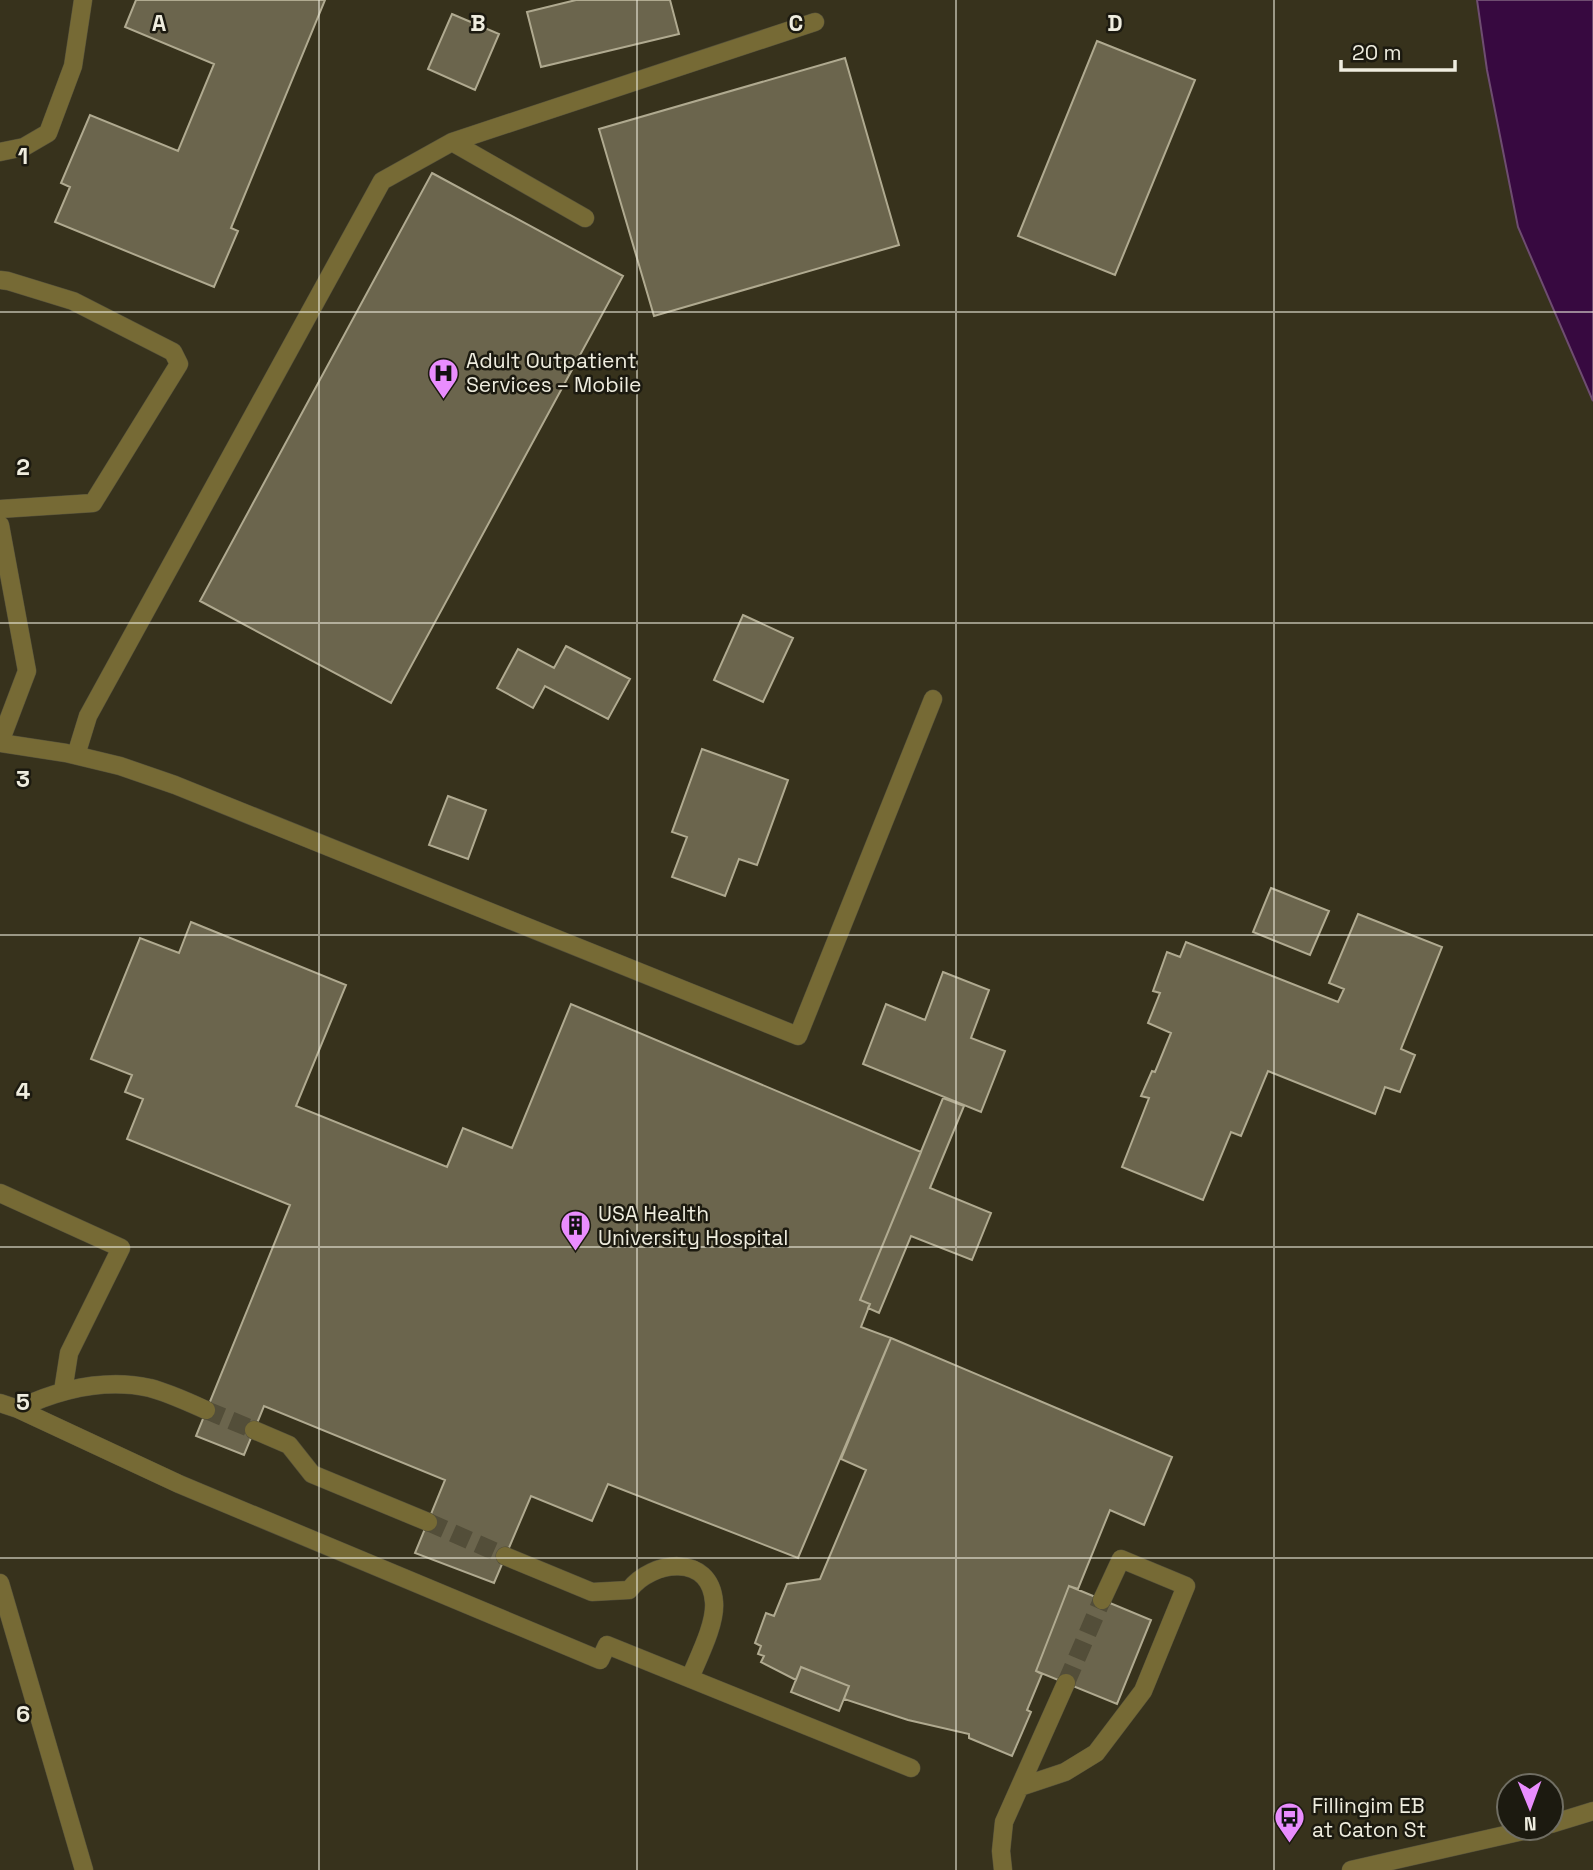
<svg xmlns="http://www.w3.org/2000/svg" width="1593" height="1870" font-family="'Space Grotesk',sans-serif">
<rect width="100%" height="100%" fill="#37321c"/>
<path fill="#370940" stroke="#6e4d70" stroke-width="2" d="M1477,0h116v401l-75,-174 -31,-157z"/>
<path fill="#6b654d" stroke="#b0aa90" stroke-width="2" d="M136,0h189l-94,228 7,3 -24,56 -159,-65 15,-35 -9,-4 29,-68 88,36 36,-87 -89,-37z
M576,0h94l9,34 -138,33 -14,-55z
M452,14l47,20 -24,56 -47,-21z
M1097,41l98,39 -80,195 -97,-39z
M845,58l54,187 -245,71 -55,-187z
M432,173l191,103 -232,427 -191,-102z
M743,615l50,23 -30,64 -49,-22z
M566,646l64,33 -22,40 -63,-33 -12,22 -36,-20 21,-39 36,19z
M702,749l86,31 -31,85 -18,-6 -14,37 -53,-19 15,-40 -15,-5z
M448,796l38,14 -18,49 -39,-14z
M1271,888l58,23 -19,44 -57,-23z
M1358,914l84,33 -41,102 14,6 -15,37 -15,-5 -10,27 -107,-43 -27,65 -10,-4 -28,68 -81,-33 27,-69 -8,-2 11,-25 3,1 16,-39 -23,-10 12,-30 -7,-2 14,-39 13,5 6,-15 152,60 6,-13 -15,-6z
M191,922l155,63 -50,121 151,61 16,-39 49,20 59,-144 350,148 -61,148 10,4 -9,23 30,11 -93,220 -190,-74 -16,37 -61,-25 -37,87 -79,-30 30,-73 -181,-74 -20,49 -48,-19 94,-231 -163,-66 16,-40 -18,-7 7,-17 -41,-16 49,-121 39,15z
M943,972l46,18 -18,48 34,13 -24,61 -118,-48 23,-60 39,16z
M943,1098l21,8 -34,82 61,25 -19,47 -61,-24 -32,77 -11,-5 2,-4 -10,-4z
M891,1338l281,119 -28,68 -34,-15 -32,79 -9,-3 -33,85 6,3 -15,36 4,2 -19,44 -43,-18v-4l-61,-14 -64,-21 5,-13 -48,-19 -5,13 -35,-18 3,-6 -6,-2 3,-8 -6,-3 11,-30 8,3 13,-32 33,-5 46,-109 -25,-11z
M1069,1586l82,34 -34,84 -81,-33z
M801,1667l48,19 -10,25 -48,-19z"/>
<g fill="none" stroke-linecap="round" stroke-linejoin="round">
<path stroke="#534e39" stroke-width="18" stroke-dasharray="18 9" stroke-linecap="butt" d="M206,1410l48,20
M428,1522l77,34
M1066,1683l36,-83"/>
<defs>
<path id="minor" d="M452,142l363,-120
M0,152l24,-5 24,-14 25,-67 10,-66
M0,280l8,1 65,20 100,51 6,12 -86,139 -93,6
M0,525l27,146 -27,71
M0,743l66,10 54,13 55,19 623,251 135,-337
M76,755l12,-39 294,-535 70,-39 133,76
M0,1193l121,55 -52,105 -6,38
M0,1403l18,6 161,75 421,176 7,-15 304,123
M18,1409c42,-20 86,-31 132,-21 19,5 38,14 56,22
M254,1430l35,15 23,29 116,48
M505,1556l87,36 37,-2c23,-30 81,-37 85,12 2,22 -16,56 -24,76
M0,1583l84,287
M1020,1787l45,-15 31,-19 47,-62 43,-105 -65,-27 -19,41
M1551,1824l42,-13
M1003,1870l-2,-19 3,-29 62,-139
M1351,1870l185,-42"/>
</defs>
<use href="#minor" stroke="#54503b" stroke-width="19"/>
<use href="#minor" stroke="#766a35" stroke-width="18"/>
</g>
<path fill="none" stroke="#efeddf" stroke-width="2" stroke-opacity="0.55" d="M319,0v1870M637,0v1870M956,0v1870M1274,0v1870M0,312h1593M0,623h1593M0,935h1593M0,1247h1593M0,1558h1593"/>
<defs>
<symbol id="hospital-pin" viewBox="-11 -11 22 30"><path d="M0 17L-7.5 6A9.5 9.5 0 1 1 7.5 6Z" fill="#e98dfe" stroke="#1c1a10"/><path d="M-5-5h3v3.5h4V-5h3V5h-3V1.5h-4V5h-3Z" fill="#111"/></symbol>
<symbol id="building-pin" viewBox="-11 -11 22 30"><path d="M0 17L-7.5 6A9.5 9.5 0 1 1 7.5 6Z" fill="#e98dfe" stroke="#1c1a10"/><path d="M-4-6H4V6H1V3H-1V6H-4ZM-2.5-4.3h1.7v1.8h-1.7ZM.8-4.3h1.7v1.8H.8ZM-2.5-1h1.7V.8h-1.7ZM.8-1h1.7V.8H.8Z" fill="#111"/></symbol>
<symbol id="bus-pin" viewBox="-11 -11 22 30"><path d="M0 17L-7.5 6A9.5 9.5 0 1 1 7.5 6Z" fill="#e98dfe" stroke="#1c1a10"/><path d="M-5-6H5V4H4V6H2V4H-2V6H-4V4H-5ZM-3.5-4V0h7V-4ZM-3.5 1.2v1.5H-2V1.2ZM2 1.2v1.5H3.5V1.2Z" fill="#111"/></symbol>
</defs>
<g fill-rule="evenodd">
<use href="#hospital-pin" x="426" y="356" width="35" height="47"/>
<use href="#building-pin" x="558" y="1208" width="35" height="47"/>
<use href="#bus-pin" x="1272" y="1800" width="35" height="47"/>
</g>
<g text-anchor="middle" stroke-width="5" stroke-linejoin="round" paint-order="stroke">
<g font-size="21" fill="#efeddf" stroke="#1c1a10" text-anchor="start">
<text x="466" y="368">Adult Outpatient<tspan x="466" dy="24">Services – Mobile</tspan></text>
<text x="598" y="1221">USA Health<tspan x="598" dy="24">University Hospital</tspan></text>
<text x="1312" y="1813">Fillingim EB<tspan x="1312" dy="24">at Caton St</tspan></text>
</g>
</g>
<g font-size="23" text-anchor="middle" font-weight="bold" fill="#efeddf" stroke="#1c1a10" stroke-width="5" stroke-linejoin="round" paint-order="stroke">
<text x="159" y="31">A</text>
<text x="478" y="31">B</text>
<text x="796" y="31">C</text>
<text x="1115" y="31">D</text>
<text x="23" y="164">1</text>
<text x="23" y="475">2</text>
<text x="23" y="787">3</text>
<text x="23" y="1099">4</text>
<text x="23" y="1410">5</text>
<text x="23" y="1722">6</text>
</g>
<g transform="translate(1530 1807) rotate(179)"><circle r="33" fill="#1c1a10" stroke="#706e63" stroke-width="2"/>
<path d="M0-5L12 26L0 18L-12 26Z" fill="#e98dfe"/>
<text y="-10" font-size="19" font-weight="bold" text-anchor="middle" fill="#efeddf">N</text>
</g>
<path d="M1341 60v10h114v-10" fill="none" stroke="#efeddf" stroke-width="3.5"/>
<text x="1352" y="60" font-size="21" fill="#efeddf" stroke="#1c1a10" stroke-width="5" paint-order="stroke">20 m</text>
</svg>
